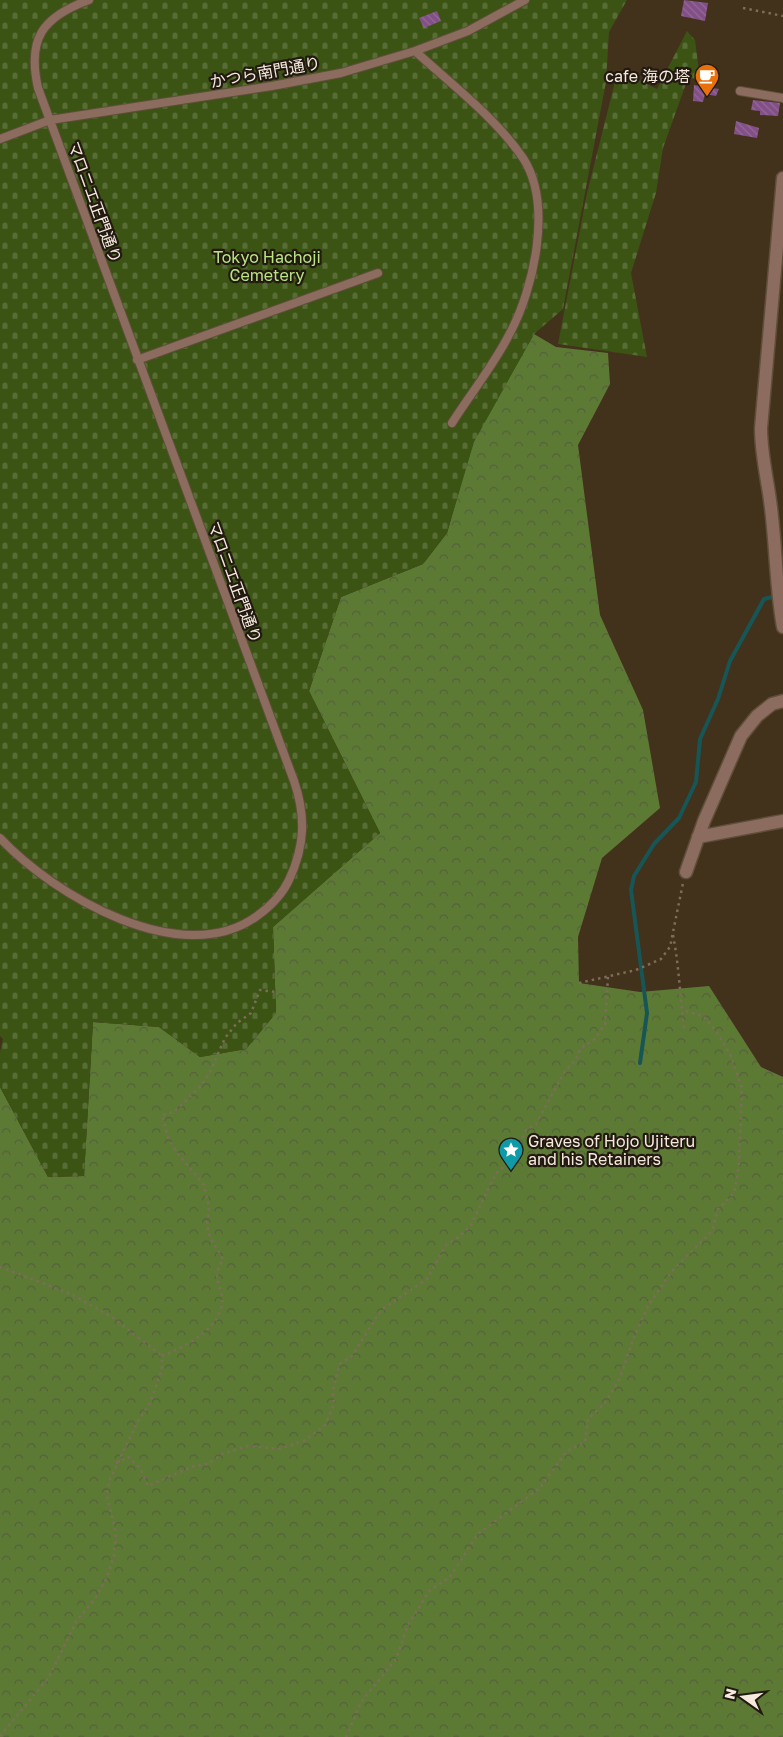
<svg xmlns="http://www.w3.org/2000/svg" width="783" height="1737" font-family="'Golos Text','Noto Sans JP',sans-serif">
<defs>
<pattern id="forest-crowns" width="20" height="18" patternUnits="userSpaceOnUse" patternTransform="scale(1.25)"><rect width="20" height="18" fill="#5d7a35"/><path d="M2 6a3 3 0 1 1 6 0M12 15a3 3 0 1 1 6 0" fill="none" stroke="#54603c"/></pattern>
<pattern id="cemetery-stones" width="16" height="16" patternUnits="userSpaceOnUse" patternTransform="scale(1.25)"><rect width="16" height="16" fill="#3b5414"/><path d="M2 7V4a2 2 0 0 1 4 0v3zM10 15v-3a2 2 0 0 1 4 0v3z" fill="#586d36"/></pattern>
<pattern id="building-back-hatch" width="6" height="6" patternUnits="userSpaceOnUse" patternTransform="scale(1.25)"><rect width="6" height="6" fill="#825087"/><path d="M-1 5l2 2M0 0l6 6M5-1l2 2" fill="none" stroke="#946998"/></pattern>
</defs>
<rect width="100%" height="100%" fill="#42311b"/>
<path fill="url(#forest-crowns)" d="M534,334l22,13 52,6 2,31 -32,61 22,170 43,95 17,98 -58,50 -24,79 1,46 61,9 69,-6 52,81 22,10v660h-783v-650l48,90 36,-1 9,-154 66,5 41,30 46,-8 30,-36 -3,-86 107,-94 -71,-142 32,-94 82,-33 24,-31 26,-91z"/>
<path fill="url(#cemetery-stones)" d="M0,0h627l-18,32 -3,50 -43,227 -29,25 -60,108 -27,91 -24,31 -82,33 -32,94 71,142 -107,94 3,86 -30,36 -46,8 -41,-30 -66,-5 -9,154 -36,1 -48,-90v-35l3,-13 -3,-3z
M687,31l8,9 5,39 -12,-1 -25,70 -7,45 -25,80 16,84 -89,-13 29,-151 31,-123 39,19z"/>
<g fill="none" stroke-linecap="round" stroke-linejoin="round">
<path stroke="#175657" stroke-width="4" d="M640,1063l7,-50 -16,-123 3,-14 20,-32 25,-26 17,-36 4,-43 18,-40 12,-38 34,-62 12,-3"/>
</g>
<path fill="url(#building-back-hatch)" d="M684,0l24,3 -3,18 -24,-5z
M437,11l4,10 -17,7 -5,-10z
M694,85l25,4 -3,7 -11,-2 -2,8 -10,-1z
M753,100l27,3 -2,13 -18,-1v-4l-9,-1z
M736,121l23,7 -2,10 -23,-4z"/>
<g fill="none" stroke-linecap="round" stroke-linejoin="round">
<defs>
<path id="service" d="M415,51c36,33 80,66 108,107 30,46 11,130 -13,175 -16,32 -39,60 -58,90
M740,91l43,7
M0,139l50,-19 222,-34 69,-13 74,-22 53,-20 57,-31
M137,360l241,-87
M0,838c53,57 182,133 257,78 14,-10 25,-21 32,-36 16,-34 17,-64 5,-99l-256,-693c-11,-49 4,-71 51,-88"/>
<path id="minor" d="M783,178l-22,250c0,28 7,53 10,80 5,40 5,80 12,119
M698,837l85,-16
M686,872l18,-51 37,-85 16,-20 15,-12 11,-3"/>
</defs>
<use href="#service" stroke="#5f4f3a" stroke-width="10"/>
<use href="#minor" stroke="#5f4f3a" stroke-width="15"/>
<path stroke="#7c6d5a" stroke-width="2.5" stroke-dasharray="2.5 4" stroke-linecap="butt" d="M743,8l40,8
M673,935c6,30 7,62 11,93
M579,983l57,-13 25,-11 9,-12 13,-64
M0,1267l71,27 41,23 50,39
M162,1356c22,-9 56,-25 60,-52 2,-11 -6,-21 -5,-30 1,-5 4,-11 6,-15l-13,-22 -3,-12 2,-18 -5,-22 -27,-32 -9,-16 -6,-22 12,-3 25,-24 10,-14 16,-36 12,-15 14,-10 9,-23 16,2
M116,1463l12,-6 12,11 8,18 46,-20 14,-2 16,-11 24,-7 31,3 27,-9 19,-15 9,-21 -1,-14 7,-26 12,-8 29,-46 46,-31 19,-34 14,-9 11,-11 25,-52 18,-14 12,-29 10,-6 29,-53 10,-10 6,-13 14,-9 10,-15 3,-47
M0,1736l49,-59 28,-57 18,-21 12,-22 7,-21 2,-23 -9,-37 2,-15 29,-60 12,-18 12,-34v-13
M346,1737l15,-35 35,-43 12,-34 22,-35 20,-13 28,-43 62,-46 27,-37 18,-9 3,-23 17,-16 14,-23 15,-43 14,-31 24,-35 40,-40 6,-22 16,-16 5,-28 3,-77 -12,-34 -14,-23 -13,-15 -21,-6"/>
<use href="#service" stroke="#8c6c5f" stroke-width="8"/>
<use href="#minor" stroke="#8c6c5f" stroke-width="12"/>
</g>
<defs>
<symbol id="cafe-pin" viewBox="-11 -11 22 30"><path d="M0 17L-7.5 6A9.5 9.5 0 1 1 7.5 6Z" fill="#e8710a" stroke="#221a11"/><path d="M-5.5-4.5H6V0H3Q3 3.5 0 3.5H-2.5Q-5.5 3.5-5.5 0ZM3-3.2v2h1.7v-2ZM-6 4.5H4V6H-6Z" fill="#fff"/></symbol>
<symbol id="sight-pin" viewBox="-11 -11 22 30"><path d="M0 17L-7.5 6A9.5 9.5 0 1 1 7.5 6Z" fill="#0f9aa8" stroke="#221a11"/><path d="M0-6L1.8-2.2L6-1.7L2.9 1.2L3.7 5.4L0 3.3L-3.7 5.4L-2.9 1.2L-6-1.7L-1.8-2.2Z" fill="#fff"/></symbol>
</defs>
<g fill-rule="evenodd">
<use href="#cafe-pin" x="693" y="62" width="28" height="38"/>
<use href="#sight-pin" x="497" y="1136" width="28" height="38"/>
</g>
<g text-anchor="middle" stroke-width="4.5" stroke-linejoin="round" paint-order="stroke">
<g font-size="16" fill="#f6eadd" stroke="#221a11">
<text transform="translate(265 72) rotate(-10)" y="6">かつら南門通り</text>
<text transform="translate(95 202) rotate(70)" y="6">マロニエ正門通り</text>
<text transform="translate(235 582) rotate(70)" y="6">マロニエ正門通り</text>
</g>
<g font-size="16" fill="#f6eadd" stroke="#221a11" text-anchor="end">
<text x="690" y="82">cafe 海の塔</text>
<text x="528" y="1147" text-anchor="start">Graves of Hojo Ujiteru<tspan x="528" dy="18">and his Retainers</tspan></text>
</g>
<g font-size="16" fill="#bae584" stroke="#221a11">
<text x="267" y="263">Tokyo Hachoji<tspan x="267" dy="18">Cemetery</tspan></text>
</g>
</g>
<g transform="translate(743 1697) rotate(284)" stroke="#221a11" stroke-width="4" paint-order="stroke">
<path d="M0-4L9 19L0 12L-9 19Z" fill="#f6eadd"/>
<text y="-8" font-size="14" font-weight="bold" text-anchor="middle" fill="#f6eadd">N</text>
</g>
</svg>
